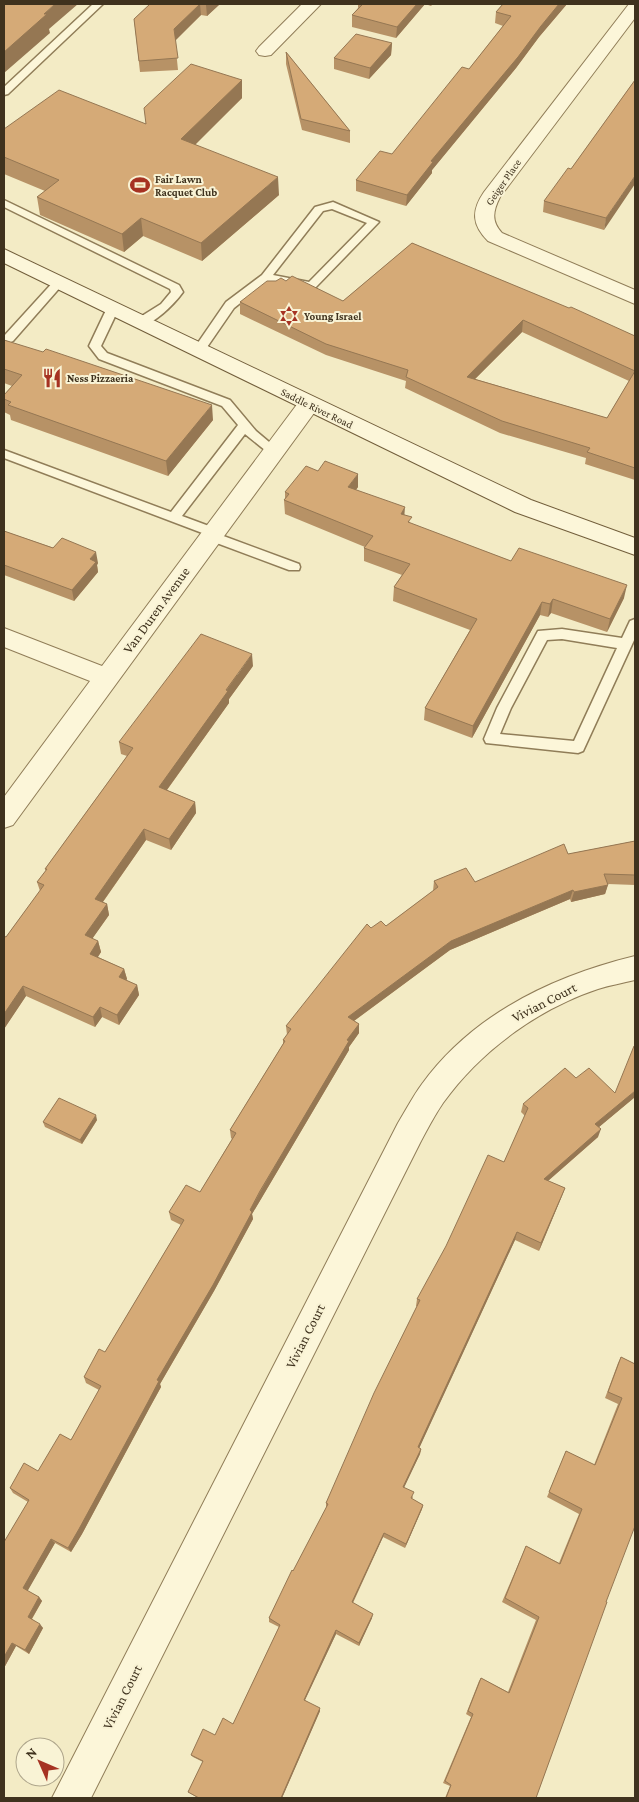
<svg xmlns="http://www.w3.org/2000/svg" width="639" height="1802" font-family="'Crimson Pro',serif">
<rect width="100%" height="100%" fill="#f3ebc5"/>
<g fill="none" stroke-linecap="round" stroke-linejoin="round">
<defs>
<path id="service" d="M93,4h10l-95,90 -4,1v-8z
M4,200l175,85 4,7c-8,11 -31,36 -46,33l-2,-3 2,-3 24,-15 10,-12 -1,-3 -166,-82z
M333,202l46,20 -64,66 -4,1 -43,-8 -34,27 -31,45h-8l-2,-3 33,-48 36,-27 53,-68zM332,209l35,14 -58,59 -36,-7 50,-64z
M59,279l6,3 -2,2 -50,57 -9,4v-9l51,-56z
M113,304l6,4 -18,38 6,7 123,47 26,31 25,21 -2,3h-8l-26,-21 -63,82 35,13 1,5 81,30 1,3 -1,3h-10l-83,-31 -1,-5 -201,-76v-8l167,62 67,-87 -16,-19 -123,-47 -10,-13 18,-38z
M635,619v19l-52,113 -5,2 -92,-10 -2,-4 13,-31 41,-77 24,-2 60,9 8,-17zM562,639l55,9 -43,93 -74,-7 11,-26 36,-68z"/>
<path id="minor" d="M302,4h19l-50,51 -6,1 -6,-1 -3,-4 3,-4z
M629,4h6v14l-135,179c-7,14 -9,24 2,36l133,57v14l-147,-63c-16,-16 -17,-30 -4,-49z
M309,397l8,2 3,5 -3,5 -304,416 -9,3v-31l86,-116 -86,-34v-19l98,38 199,-267z
M635,956v24c-12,3 -25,5 -37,9 -60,20 -118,62 -155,114 -9,13 -16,27 -23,40l-329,655h-39l346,-675c8,-13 15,-27 24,-39 51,-70 131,-108 213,-128z"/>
<path id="secondary" d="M4,249l527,251 104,38v17l-120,-43 -511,-249z"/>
</defs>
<use href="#service" stroke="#907d58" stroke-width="3"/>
<use href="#minor" stroke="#907d58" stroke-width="2"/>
<use href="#secondary" stroke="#725e3b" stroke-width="2"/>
<use href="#service" fill="#fcf6d9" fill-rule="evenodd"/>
<use href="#minor" fill="#fcf6d9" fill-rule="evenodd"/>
<use href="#secondary" fill="#fcf6d9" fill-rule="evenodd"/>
</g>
<path fill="#b79266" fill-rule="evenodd" d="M150,4h70l-13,12 -6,-1 -26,25 3,30 -38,2 -6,-53z
M358,4h75l-2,2 -6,-2 -29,34 -44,-11v-12l6,-7z
M503,4h64l-28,33 -23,31 -84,102v3l-26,33 -50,-15v-11l36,-26 77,-85 34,-43 -8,-3 1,-11z
M392,43l-1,12 -22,24 -35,-10v-11z
M286,52l64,79v12l-48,-13 -16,-66z
M242,80v18l-47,46 84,51 -77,66 -59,-25 -19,16 -84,-37 -3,-18 8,-6 -41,-17v-45l141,-5z
M635,80l-31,150 -61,-18 1,-11 27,-32z
M412,243l223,93v144l-50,-16 1,-6 -86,-25 -95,-45 1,-7 -80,-26 -86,-41v-12l36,-21h10l57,20zM522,332l107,49 -22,37 -132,-39z
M4,340l209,80 -45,56 -157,-56 -1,-5 -6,-3v-17l8,-9 -8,-3z
M358,487l-2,3 49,25 6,9 100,37 113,37 -17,34 -56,-19 -3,4 -8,-2 -68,123 -48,-18 1,-12 45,-78 -77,-29 1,-14 8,-12 -38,-14v-13l1,-1 -80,-33 -1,-14 1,-1v-7z
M4,531l94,32 -1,2 1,7 -24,29 -70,-26z
M253,666l-24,33v4l-62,87 28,12 1,11 -25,37 -25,-10 -43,62 4,2 2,11 -17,24 6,2 3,11 -3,5 26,12 3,10 -1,1 11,5 2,10 -20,30 -17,-8 -7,10 -69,-31 -22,33v-93l2,1 34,-46 -3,-9 9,-11 -1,-2 82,-113 -6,-2 -2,-12z
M635,841v44l-27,-1 -3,10 -34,8 -1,-3 -120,51 -96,71 5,3v9l-10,14v3l-88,149 -9,15 1,5 -39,72 -54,93 1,3 -11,20 -68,127 -11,18 -16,-9 -28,48 12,6 3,4 -10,18 11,9 -14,26 -13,-8 -12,22v-126l24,-40 -15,-9 -3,-5 28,-17 33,-31 28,-50 -13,-7 -2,-6 21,-25 76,-127 -10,-5 -2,-8 31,-20 32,-53 -1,-1 -1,-8 53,-86v-4l4,-5 -1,-9 85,-98 15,-2 47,-35 1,-10 41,1 93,-28z
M576,1078l39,15 20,4 -36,30 -1,10 -50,44 17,7 -26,63 -24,-11 -96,208 2,1 -1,5 -16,33 9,10 -1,2 11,6 -1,4 -17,39 -22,-11 -30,66 19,15 -13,28 -23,-12 -31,66 15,11 -38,87h-84l-10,-6 15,-30 -10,-5 -2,-2 24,-20 18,-11 46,-97 -10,-5v-4l57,-110v-5l91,-197h-1l1,-7 87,-137 21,-46 -4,-4 2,-8z
M97,1120l-15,24 -37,-17 -2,-5z
M621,1357l14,7 -29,238 -70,196h-91l5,-12 -7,-3 28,-66 -5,-3 13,-33 2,-3 27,14 28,-72 -34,-18 24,-56 33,17 20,-49 -32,-17 19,-46 28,14 24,-61 -13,-6 13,-35z"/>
<path fill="#957753" d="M55,4h23l-29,25 1,4 -46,40v-21l40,-38z
M200,4l1,11 -26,26 -1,-12z
M208,4h12l-13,12 -1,-11z
M417,4h8l-29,34 1,-11z
M559,4h8l-28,33 -23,31 -84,102v3l-26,33 1,-11 24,-34z
M392,43l-1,12 -22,24 1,-11z
M242,80v18l-59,59 -2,-18z
M635,176v8l-31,46 2,-12z
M278,177l1,18 -77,66 -1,-18z
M141,218l2,18 -19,16 -2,-18z
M523,320l-1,12 -56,56 1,-11z
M212,405l1,15 -45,56 -2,-15z
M358,474v13l-10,13v-13z
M405,507l-1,13 -3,-6z
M96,552l2,11 -1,2 1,7 -24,29 -2,-11 18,-31z
M627,585l-3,13 -17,34 3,-13z
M553,599l-2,14 -3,4 2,-13z
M542,602l-2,13 -68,123 1,-12z
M252,654l1,12 -24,33v4l-68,95 -2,-11z
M195,802l1,11 -25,37 -2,-11z
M144,829l2,11 -49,70 -2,-11z
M608,885l-3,9 -34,8 3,-10z
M573,890l-3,9 -120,51 -103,76 1,-9 103,-76z
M107,904l2,11 -22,31 -2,-11z
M98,941l3,11 -8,12 -3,-10z
M124,969l3,10 -5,8 -3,-10z
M137,985l2,10 -20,30 -2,-10z
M23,986l3,10 -22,33v-15z
M100,1007l2,10 -7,10 -2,-10z
M359,1024v9l-10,14v3l-88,149 -9,15 1,5 -39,72 -54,93 1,3 -11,20 -68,127 -11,18 -3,-4 89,-168 93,-170 97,-170z
M635,1091v6l-42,35 2,-8z
M96,1115l1,5 -15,24 -2,-4z
M601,1129l-3,8 -57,50 3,-8z
M565,1188l-3,8 -23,55 2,-8z
M517,1232l-2,8 -98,213 1,-6z
M421,1449l-1,5 -18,38 1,-5z
M423,1505l-1,4 -17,39 1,-4z
M384,1533l-1,4 -32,69 1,-4z
M51,1539l4,4 -28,49 -4,-4z
M39,1597l3,4 -11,19 -3,-3z
M373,1614l-1,4 -13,28v-3z
M40,1624l3,4 -14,26 -4,-4z
M336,1630v4l-32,68v-2z
M12,1643l4,3 -12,22v-11z
M320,1708v3l-38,87h-1z"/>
<path fill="#d5aa77" stroke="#957753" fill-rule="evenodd" d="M4,4h51l-11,10h3l-43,38z
M150,4h50l-26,25 4,29 -39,3 -5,-42z
M358,4h59l-20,23 -45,-12 10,-10z
M503,4h56l-18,22 -23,31 -87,104 2,1 -26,33 -51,-15 24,-29 12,3 70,-87 7,2 42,-53 -15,-4z
M356,34l36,9 -22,25 -36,-10z
M286,52l64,79 -49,-12z
M191,64l51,16 -61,59 97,38 -77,66 -60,-25 -19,16 -85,-37 22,-17 -55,-23v-28l55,-39 87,34 -2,-16z
M635,80v96l-29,42 -62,-17 24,-33 3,1z
M412,243l157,65 2,-1 64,29v132l-48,-16 3,-4 -88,-27 -96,-44 2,-7 -82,-26 -86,-42 27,-21h9l5,-3 5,3 6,-5 51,25zM523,320l112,51 -28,47 -140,-41z
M4,340l39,12 3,-3 166,56 -46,56 -158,-56 3,-3 -7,-3v-4l18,-20 -18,-6z
M325,461l33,13 -10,13 57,20 -4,7 11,3 -4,5 103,39 8,-13 108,37 -17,34 -57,-20 -3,5 -8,-2 -69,124 -48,-18 52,-89 -83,-32 16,-23 -46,-16 9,-12 -89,-36 5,-6 -4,-2 21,-26 12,5z
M4,531l49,17 9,-10 34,14 -6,7 6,3 -24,28 -68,-25z
M201,634l51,20 -26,36 2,1 -69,96 36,15 -26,37 -25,-10 -49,70 12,5 -22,31 13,6 -8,13 34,15 -5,8 18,8 -20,30 -17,-8 -7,10 -70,-31 -19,28v-78l2,1 38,-52 -7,-3 10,-13h-2l88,-121 -14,-6z
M635,841v34l-31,-1 4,11 -34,7 -1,-2 -122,51 -103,76 11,7 -12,16 2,1 -89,150 -10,19 2,2 -39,73 -56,95 2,1 -11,21 -69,127 -11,19 -17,-9 -28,49 16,9 -11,20 12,7 -15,26 -13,-7 -8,14v-115l25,-42 -19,-12 14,-25 14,8 22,-37 11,6 30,-54 -17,-9 15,-28 6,3 79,-132 -15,-8 17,-27 14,7 36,-59 -6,-3 55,-89 -2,-1 8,-11 -5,-3 81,-102 4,4 10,-7 5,5 52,-39 -4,-6 32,-13 9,14 89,-38 4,10z
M634,1046h1v45l-40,33 6,5 -57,50 21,9 -24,55 -24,-11 -99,215 3,2 -18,38 11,5 -3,6 12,7 -17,39 -22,-11 -32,69 21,12 -14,29 -23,-13 -32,70 16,8 -39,90h-82l-11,-6 15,-31 -12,-6 12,-26 12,6 8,-17 10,6 47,-99 -11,-7 23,-48 1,1 35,-67 -2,-1 48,-110 46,-93 -3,-1 29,-53 42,-91 16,7 24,-54 -5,-4 42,-36 11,10 13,-10 26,25z
M59,1098l37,17 -16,25 -37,-18z
M621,1357l14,7v162l-29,76h1l-71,196h-90l5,-13 -6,-4 28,-67 -5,-3 13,-33 28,15 30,-76 -34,-19 21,-52 34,18 22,-55 -33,-17 17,-41 29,14 27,-67 -14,-6z"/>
<defs>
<symbol id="stadium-bare" viewBox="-9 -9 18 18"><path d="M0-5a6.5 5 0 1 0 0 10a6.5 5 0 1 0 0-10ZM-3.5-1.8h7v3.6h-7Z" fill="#a63222" stroke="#f9f3d5" stroke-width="2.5" paint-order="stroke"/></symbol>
<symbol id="synagogue-bare" viewBox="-9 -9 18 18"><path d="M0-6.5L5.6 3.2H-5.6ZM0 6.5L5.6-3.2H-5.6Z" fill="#a63222" stroke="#f9f3d5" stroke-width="2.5" paint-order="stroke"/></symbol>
<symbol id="restaurant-bare" viewBox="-9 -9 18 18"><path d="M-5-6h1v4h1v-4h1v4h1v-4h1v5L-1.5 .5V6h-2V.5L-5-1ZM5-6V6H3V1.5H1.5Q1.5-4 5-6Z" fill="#a63222" stroke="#f9f3d5" stroke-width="2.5" paint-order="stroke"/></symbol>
</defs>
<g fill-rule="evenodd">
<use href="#stadium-bare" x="126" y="171" width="28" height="28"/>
<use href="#synagogue-bare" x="275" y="302" width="28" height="28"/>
<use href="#restaurant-bare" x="38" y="364" width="28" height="28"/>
</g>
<g text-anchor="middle" stroke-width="4" stroke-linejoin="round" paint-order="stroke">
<g font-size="11" font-weight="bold" fill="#3f321e" stroke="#f9f3d5" text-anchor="start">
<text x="155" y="183">Fair Lawn<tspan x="155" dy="13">Racquet Club</tspan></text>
<text x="304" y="320">Young Israel</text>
<text x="67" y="382">Ness Pizzaeria</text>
</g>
<g font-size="11" fill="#3f321e" stroke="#f9f3d5">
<text transform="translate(503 182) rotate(-55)" y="4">Geiger Place</text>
<text transform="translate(317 408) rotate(26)" y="4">Saddle River Road</text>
</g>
<g font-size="14" fill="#3f321e" stroke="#f9f3d5">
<text transform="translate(156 610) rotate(-54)" y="5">Van Duren Avenue</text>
<text transform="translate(544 1002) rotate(-27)" y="5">Vivian Court</text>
<text transform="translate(305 1336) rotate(-63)" y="5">Vivian Court</text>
<text transform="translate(122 1697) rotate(-63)" y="5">Vivian Court</text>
</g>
</g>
<rect width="639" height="1802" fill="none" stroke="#3f321e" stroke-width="10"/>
<g transform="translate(40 1762) rotate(315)"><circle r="24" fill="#f9f3d5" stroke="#afa68c"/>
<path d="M0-4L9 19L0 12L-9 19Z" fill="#a63222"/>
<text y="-8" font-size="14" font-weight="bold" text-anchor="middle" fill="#3f321e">N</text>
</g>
</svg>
